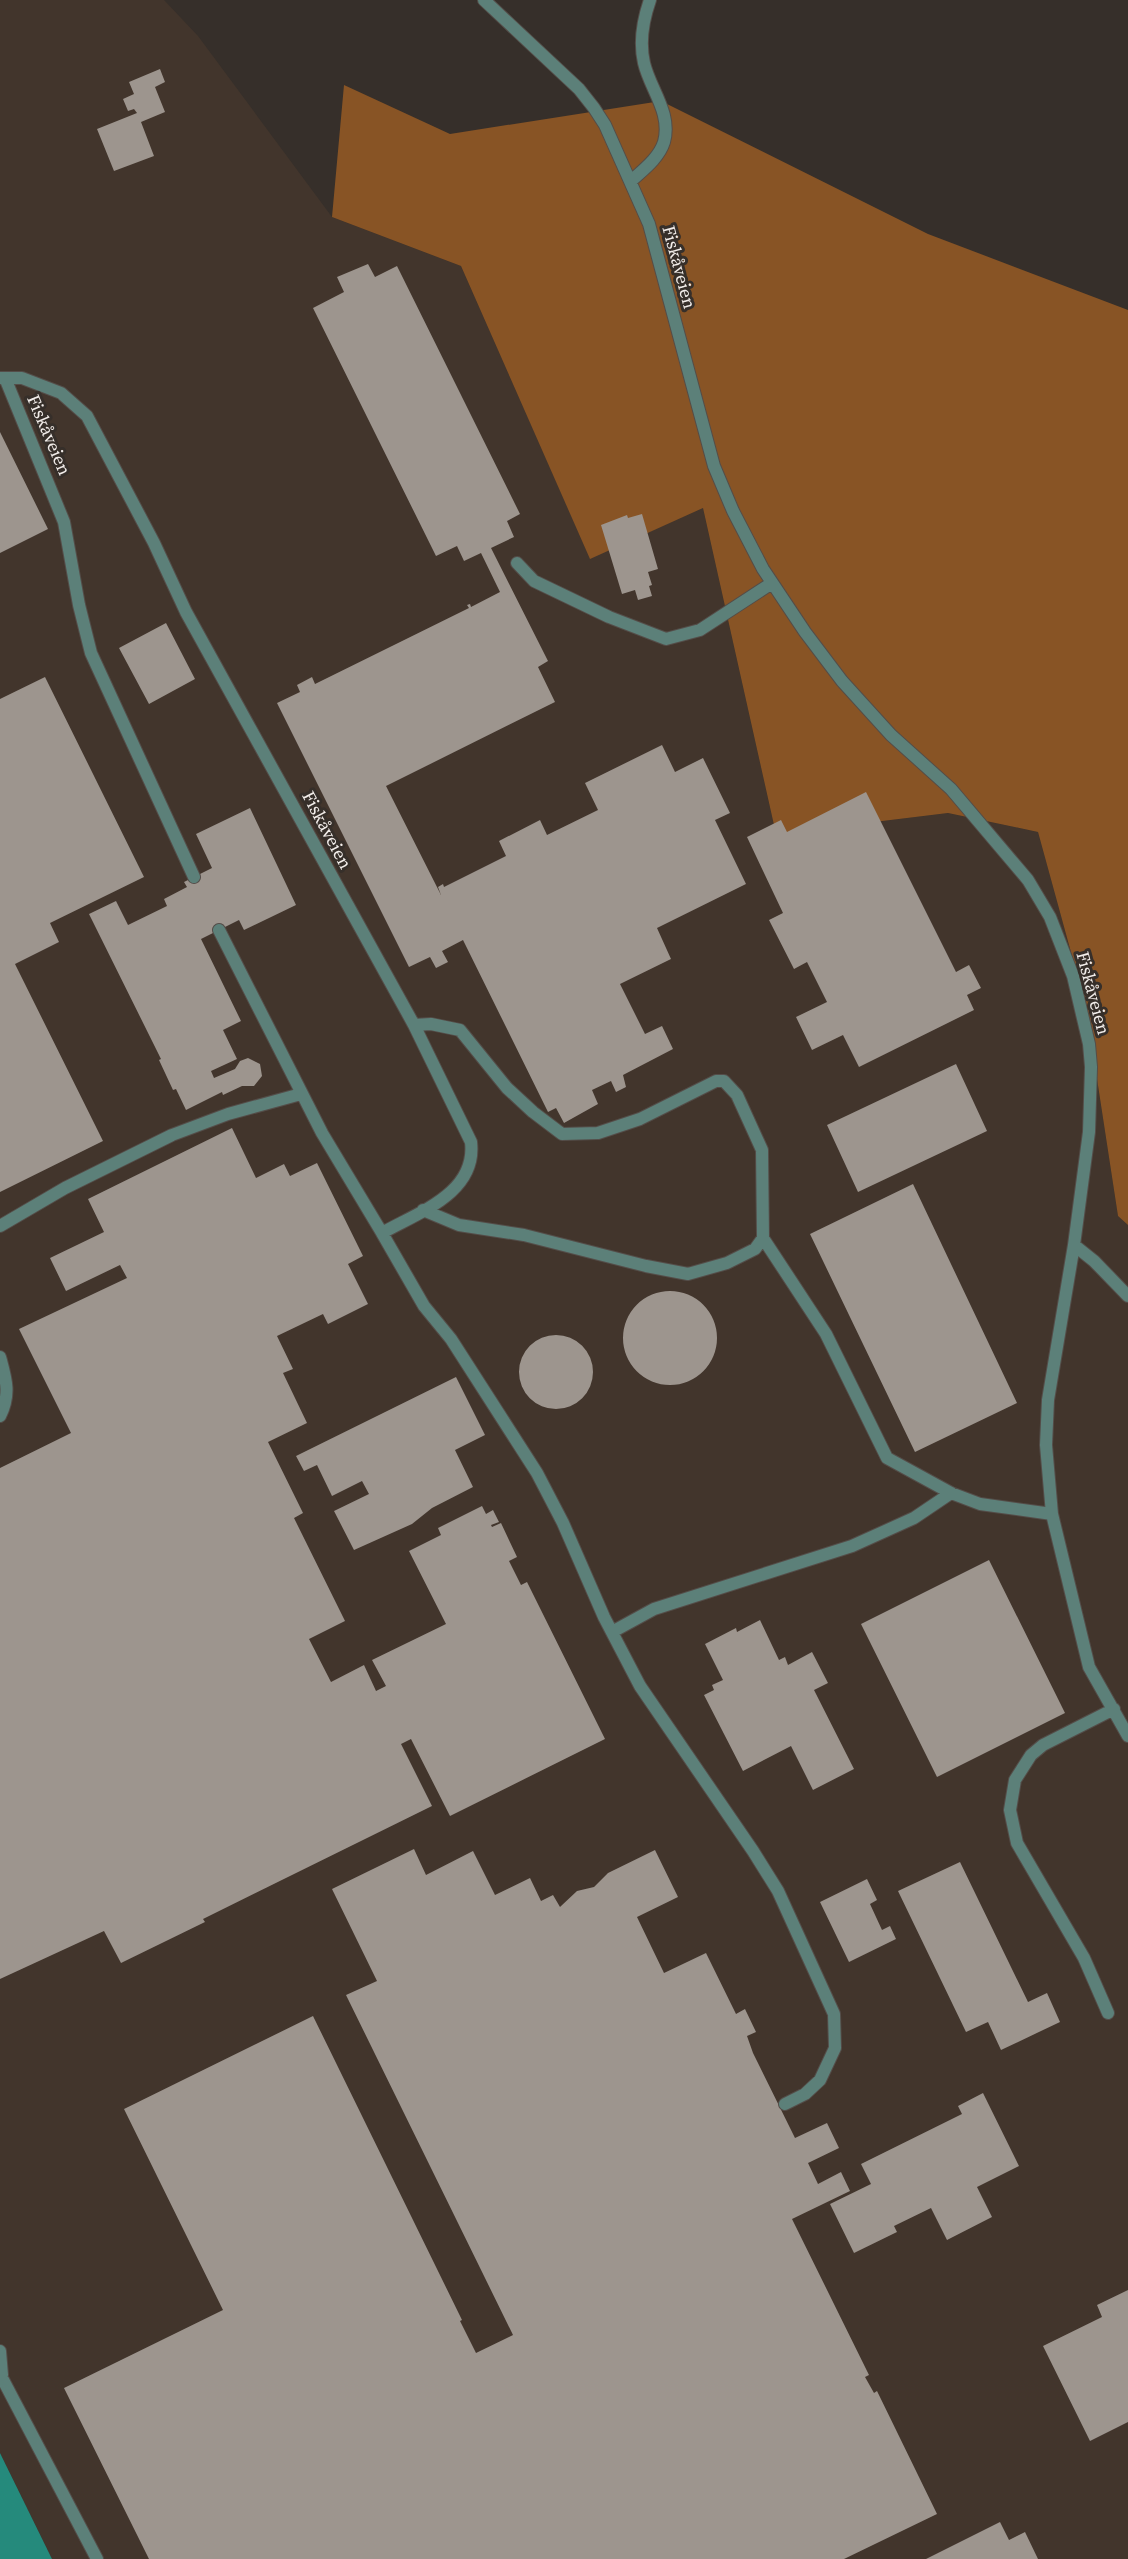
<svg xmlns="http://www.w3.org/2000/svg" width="1128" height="2559" font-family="'Source Serif 4',serif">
<rect width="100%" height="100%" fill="#362f2a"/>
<path fill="#42352c" d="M0,0h164l34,36 134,181 129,49 129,292 113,-50 73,326 172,-21 90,19 48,175 32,209 10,9v1334h-1076l-52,-106z"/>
<path fill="#885425" d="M344,85l106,49 211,-33 267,133 200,76v915l-10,-9 -32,-209 -48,-175 -90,-19 -172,21 -73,-326 -113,51 -129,-293 -129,-49z"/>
<path fill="#258a7c" d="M0,2453l52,106h-52z"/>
<path fill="#9d958e" d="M160,69l5,13 -10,5 10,25 -24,10 13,34 -40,15 -17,-42 40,-16 -3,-4 -6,2 -5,-12 11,-5 -5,-12z
M368,264l7,13 22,-11 123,248 -13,7 7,16 -23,11 57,113 -10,6 17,35 -169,84 55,109 -3,-8 5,-3 1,3 62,-31 -7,-15 41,-21 7,15 51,-25 -13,-27 77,-38 13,27 28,-14 27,55 -15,7 31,64 -89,44 14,31 -51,25 25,50 17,-8 11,23 -50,26 3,12 -10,5 -5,-11 -19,9 6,14 -34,19 -8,-15 -8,4 -85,-172 -21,11 6,11 -12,6 -6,-11 -21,10 -132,-264 23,-11 -3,-7 15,-8 3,7 154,-76 -2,-3 3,-1 1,3 29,-15 -19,-39 -17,8 -7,-15 -21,10 -123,-248 31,-16 -7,-15z
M0,432l48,97 -48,24z
M642,514l16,55 -10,3 4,13 -3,1 3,10 -14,4 -3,-10 -13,4 -21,-69 26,-10 1,3z
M166,623l29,56 -46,25 -30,-56z
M45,677l99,200 -94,46 9,19 -44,22 88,177 -103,51v-493z
M866,792l90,180 13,-7 12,23 -14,7 7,15 -115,57 -16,-32 -31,15 -16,-33 31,-15 -20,-40 -13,7 -25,-49 14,-7 -36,-76 34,-17 6,12z
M250,808l46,97 -52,25 -5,-10 -38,19 40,82 -18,9 14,29 -26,12 3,7 21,-9 5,-8 8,-3 12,6 2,12 -8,10h-12l-19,9 -1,-3 -36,18 -10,-21 -3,1 -14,-30 2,-1 -72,-145 27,-13 12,24 39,-19 -3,-7 23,-12 -3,-5 28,-14 -16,-34z
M956,1064l31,67 -129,61 -31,-67z
M232,1128l24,50 28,-14 6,12 27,-13 46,93 -15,8 20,40 -40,20 -5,-10 -46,22 16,33 -10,4 24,50 -39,19 35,71 -9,5 51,103 -36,18 22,43 33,-17 12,26 10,-5 -14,-26 74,-36 -37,-73 32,-16 -3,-7 44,-22 4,8 7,-4 6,12 -8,3 1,2 9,-4 16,34 -8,4 12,24 6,-3 78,157 -155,77 -39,-77 -10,5 31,62 -229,113 2,3 -84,41 -17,-32 -104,48v-511l71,-35 -52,-104 108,-51 -7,-13 -54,26 -16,-33 54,-26 -16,-33z
M913,1184l104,219 -102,49 -105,-218z
M623 1338a47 47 0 1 1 94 0a47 47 0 1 1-94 0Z
M519 1372a37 37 0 1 1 74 0a37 37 0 1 1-74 0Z
M456,1377l29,58 -30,15 18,37 -41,21 -20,16 -58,26 -20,-39 35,-17 -7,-13 -30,15 -15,-31 -13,6 -8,-15z
M989,1560l76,153 -128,64 -76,-153z
M760,1620l19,40 6,-3 3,8 24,-13 16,31 -14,7 40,79 -41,21 -22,-44 -48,25 -39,-76 10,-5 -2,-5 11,-5 -18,-36 31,-16 1,4z
M414,1849l12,26 47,-24 22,44 35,-17 11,23 12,-6 7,12 17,-16 17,-4 14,-14 47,-23 23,47 -41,20 27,56 42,-20 30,61 9,-5 11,23 -9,4 6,17 42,85 32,-15 12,25 -31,15 10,21 23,-12 9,19 -58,28 77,156 -4,2 9,16 3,-2 60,123 -93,45h-695l-85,-171 159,-78 -99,-201 189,-93 149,304 -2,1 16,32 37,-18 -167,-340 31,-14 -45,-92z
M960,1862l68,140 19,-9 13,29 -59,28 -13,-28 -22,10 -68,-141z
M867,1879l10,21 -7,4 12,26 8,-4 6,13 -47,23 -29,-60z
M983,2093l36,73 -42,21 15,30 -45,23 -16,-32 -37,18 3,6 -43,21 -24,-49 41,-20 -10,-20 101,-50 -4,-8z
M1128,2290v132l-38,19 -47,-95 59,-29 -5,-12z
M1000,2522l9,18 16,-8 13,27h-112z"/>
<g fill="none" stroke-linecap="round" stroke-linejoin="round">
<defs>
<path id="lane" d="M484,0l95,89 15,19 11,17 44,99 65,242 19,45 30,58 42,63 37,49 49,54 60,54 77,91 22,37 23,59 16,68 2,23 -2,65 -15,113 -26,155 -2,45 6,69
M632,180c11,-10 27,-22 32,-38 8,-29 -14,-53 -20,-79 -5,-22 -1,-43 6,-63
M0,378h22l39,15 26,23 67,127 32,69 228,413 17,-1 29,6 47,58 26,24 29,22 36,-1 42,-14 76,-38h8l13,14 25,55 1,88 63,96 61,124 64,35 29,11 72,10 37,153 39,69
M5,378l59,144 15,83 12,48 103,224
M517,563l17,18 75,36 57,22 34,-9 72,-47
M219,930l103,203 60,100
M414,1025l57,117c6,51 -52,70 -89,91l42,73 27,33 86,134 26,50 41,94 36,69 113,165 25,40 56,123 1,34 -15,32 -15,14 -20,10
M423,1210l36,15 65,10 122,31 42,8 39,-11 28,-14 8,-11
M0,1226l65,-38 107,-53 56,-21 73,-20
M1074,1245l20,16 34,35
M0,1357c6,22 11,37 0,59
M612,1632l42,-23 198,-63 62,-28 37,-25
M1108,2013l-24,-55 -67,-115 -7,-33 5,-30 16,-25 12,-10 71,-36
M0,2351l2,24
M0,2374l97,185"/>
</defs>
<use href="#lane" stroke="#544d49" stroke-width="14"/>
<use href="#lane" stroke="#5c8079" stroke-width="12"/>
</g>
<g text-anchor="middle" stroke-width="6" stroke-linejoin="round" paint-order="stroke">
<g font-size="18" fill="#f2edea" stroke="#362f2a">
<text transform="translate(679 267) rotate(75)" y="6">Fiskåveien</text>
<text transform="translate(49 435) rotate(67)" y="6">Fiskåveien</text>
<text transform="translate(327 830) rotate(62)" y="6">Fiskåveien</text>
<text transform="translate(1093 993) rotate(75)" y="6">Fiskåveien</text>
</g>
</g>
</svg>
